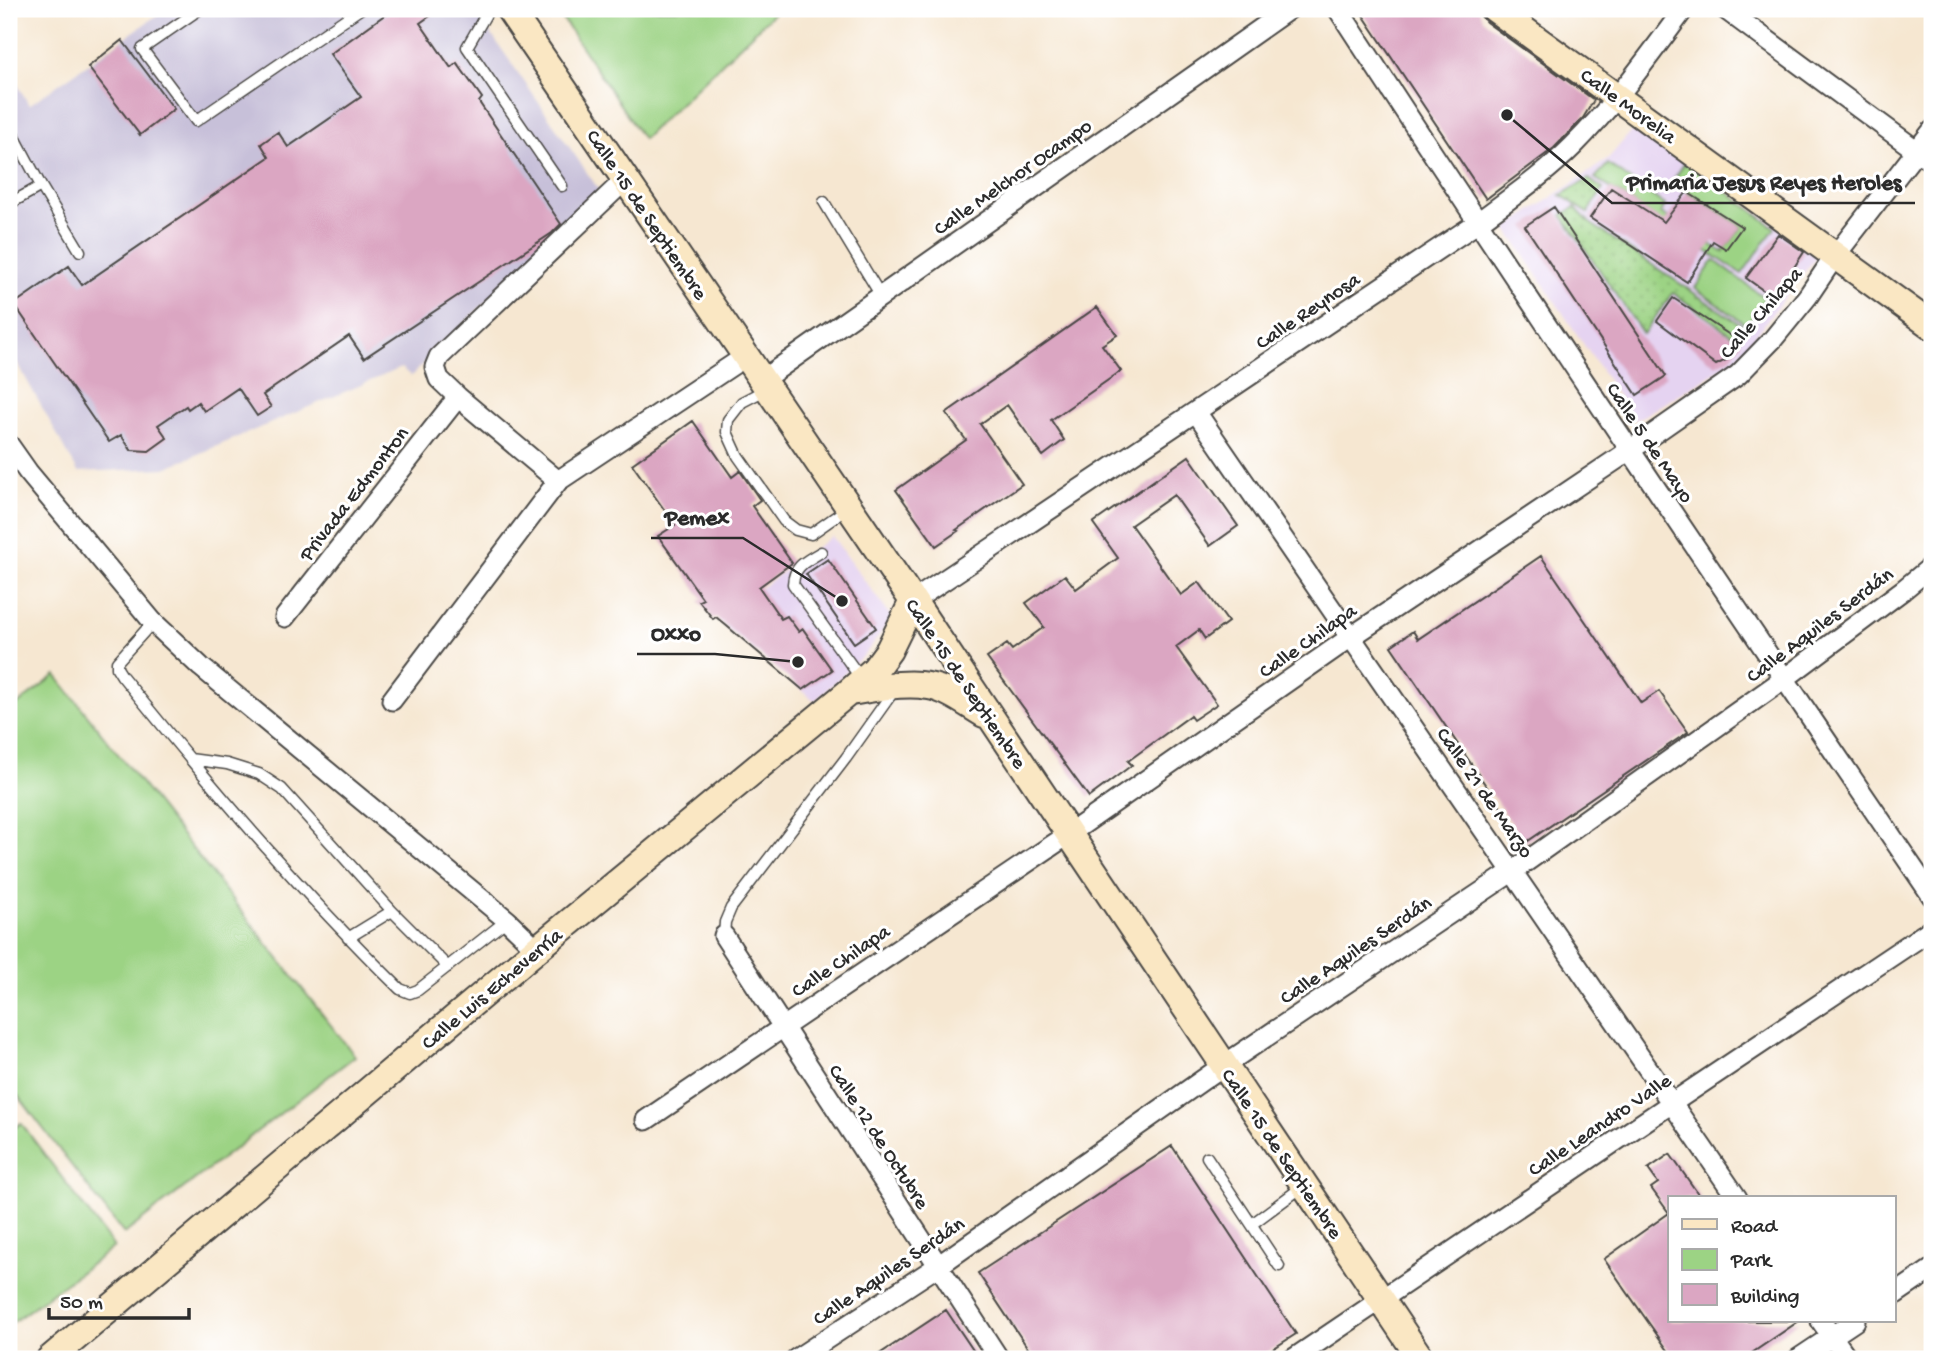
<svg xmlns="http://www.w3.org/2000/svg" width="1941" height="1368" font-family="'Gochi Hand',sans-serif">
<defs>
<pattern id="grass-dots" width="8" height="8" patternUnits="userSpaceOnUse" patternTransform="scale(1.75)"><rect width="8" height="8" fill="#9cd384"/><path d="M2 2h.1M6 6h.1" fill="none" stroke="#87b572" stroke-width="1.8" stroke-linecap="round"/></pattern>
</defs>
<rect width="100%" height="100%" fill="#fff"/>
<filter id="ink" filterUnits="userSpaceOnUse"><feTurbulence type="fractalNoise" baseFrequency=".0143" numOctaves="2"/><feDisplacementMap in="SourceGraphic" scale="14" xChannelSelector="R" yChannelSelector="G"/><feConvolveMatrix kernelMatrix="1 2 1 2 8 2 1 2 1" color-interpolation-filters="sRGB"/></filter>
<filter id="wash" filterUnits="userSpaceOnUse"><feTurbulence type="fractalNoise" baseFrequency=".00686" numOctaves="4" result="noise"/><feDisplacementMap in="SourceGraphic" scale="28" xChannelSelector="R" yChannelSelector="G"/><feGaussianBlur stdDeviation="1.57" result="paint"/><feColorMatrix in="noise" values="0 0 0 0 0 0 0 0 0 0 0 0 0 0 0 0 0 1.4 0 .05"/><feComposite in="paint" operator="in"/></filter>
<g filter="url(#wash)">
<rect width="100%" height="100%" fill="#f6e7d1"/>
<path fill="#e5d3f1" d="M1634,128l148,101 35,27 -80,103 -102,62 -129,-193 101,-68z
M832,536l60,82 -26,35 -51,48 -98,-81z"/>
<path fill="#c7c0d9" d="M166,9h308l125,181 -188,186 -10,-8 -236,100 -87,4 -69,-124v-279l20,36z"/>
<path fill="url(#grass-dots)" stroke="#647f58" stroke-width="2" d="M1589,179l14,10 -15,24 -27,-18z
M1575,207l15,16 153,103 -8,11 -62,-44 -30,41 -81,-119z"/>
<path fill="#9cd384" stroke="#647f58" stroke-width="2" d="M556,9h222l-135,130z
M1686,161l89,67 -33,46 -147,-96 13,-14 57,41 -4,8 62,39 19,-25 -70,-45z
M1714,260l51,38 -18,27 -52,-37z
M56,675l299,381 -231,178 -115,-150v-373z
M21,1123l93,124 -105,78v-193z"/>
<g id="blocks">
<path fill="#dba6c2" d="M393,9h47l-20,14 31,45 6,-5 25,35 -3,4 82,122 -9,9 -188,125 -15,-22 -86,59 8,12 -14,9 -19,-28 -34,23 -6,-9 -10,7 -2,-3 -28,19 9,13 -18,13 -18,-1 -10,-15 -12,7 -95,-138 55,-38 13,19 187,-128 -8,-13 17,-12 10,15 73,-50 -31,-43z
M1359,9h120l2,7 5,6 108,78 -11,18 -29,30 -68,51z
M122,40l52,69 -34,26 -52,-68z
M1611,188l53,34 23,-30 55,35 -16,22 -13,-8 -26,41 -97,-64z
M1554,207l112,169 -29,19 -112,-169z
M1778,234l26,18 -30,46 -28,-20z
M1673,298l69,45 -12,15 -14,7 -59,-44z
M1097,307l20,28 -15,10 19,26 -70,49 13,20 -21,16 -36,-51 -27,19 42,60 -66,46 2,1 -22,15 -40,-56 70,-50 -20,-27z
M693,421l39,56 8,-6 20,29 -8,6 40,57 -33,24 22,32 6,-3 12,16 4,-3 29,41 -29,20 -87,-73 -3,2 -14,-18 4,-2 -45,-63 17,-11 -43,-61z
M1189,456l49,70 -28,20 -36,-51 -43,30 50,70 18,-13 29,40 -23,17 -6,-9 -23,17 41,57 -24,16 -3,-4 -62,45 4,4 -43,32 -102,-139 20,-14 5,6 32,-23 -18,-24 39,-28 11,14 42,-31 -25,-35z
M1541,556l100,147 18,-12 29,41 -163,111 -134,-197 22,-15 5,8z
M828,559l48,69 -22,15 -48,-69z
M1172,1146l124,188 -39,25h-222l-57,-86z
M1670,1154l31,44h-31v123h129l-56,38h-69l-70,-100 65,-46 -18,-25 7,-5 -10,-14z
M946,1310l33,49h-107z"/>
</g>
</g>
<g filter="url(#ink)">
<use href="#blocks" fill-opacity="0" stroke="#494744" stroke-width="2"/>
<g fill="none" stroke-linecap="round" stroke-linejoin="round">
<defs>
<path id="lane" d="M200,9l-58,40 54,72 164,-112
M489,9l-22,38 95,139
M9,126l32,60 39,65
M824,202l57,94
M9,204l32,-18
M765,390l-23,12 -14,18 -1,12 11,24 46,65 12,9 15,4 37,-26
M821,552c-14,9 -27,13 -28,32l69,96
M153,622l-36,40v6l5,8c88,109 178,215 278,313l10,4 8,-3 89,-70
M190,759l37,5 32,10 23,15 110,122 56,56
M724,936l1,-14 6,-14 115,-150 49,-69
M348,938l44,-27
M1207,1157l72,109
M1252,1224l50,-37"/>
<path id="street" d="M1338,9c194,298 394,593 594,887
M1725,9l207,153
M762,380l527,-371
M1196,412l541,786
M9,445l19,27 125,150 48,45 306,253 30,29
M558,481l-100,-84 -19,-18 -4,-12 4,-10 186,-177
M913,601l564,-378c33,-25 67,-48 96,-77 42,-42 76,-90 111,-137
M285,617l173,-220
M392,700l166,-219 188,-125
M724,936l275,423
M646,1120l423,-286 282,-197 278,-186 109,-76 35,-36 35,-43 27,-40 97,-125
M1894,1295l38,-26
M1821,1321l27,38
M796,1359l142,-93 286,-201 289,-194 271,-192 119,-89 29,-24
M1293,1359l379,-256 260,-174
M1798,1359l57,-38"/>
<path id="secondary" d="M509,9l404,592 508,758
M1495,9l437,317
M849,692c25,-3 54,-11 79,-6 20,3 39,18 56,28
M50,1359l487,-410 312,-257 26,-23 14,-19 24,-49"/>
</defs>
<use href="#lane" stroke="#494744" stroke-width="13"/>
<use href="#street" stroke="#494744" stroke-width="23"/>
<use href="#secondary" stroke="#494744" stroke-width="30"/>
<use href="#lane" stroke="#fff" stroke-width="10"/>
<use href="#street" stroke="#fff" stroke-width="19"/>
<use href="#secondary" stroke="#fae7c3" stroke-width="26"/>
</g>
</g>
<g text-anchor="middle" stroke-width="6" stroke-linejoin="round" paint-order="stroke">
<g font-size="21" fill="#2b2b2b" stroke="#fff">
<text transform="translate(1629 105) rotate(36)" y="7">Calle Morelia</text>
<text transform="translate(1012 176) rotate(-35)" y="7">Calle Melchor Ocampo</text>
<text transform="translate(648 214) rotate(56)" y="7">Calle 15 de Septiembre</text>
<text transform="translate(1307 310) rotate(-34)" y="7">Calle Reynosa</text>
<text transform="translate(1760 312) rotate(-49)" y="7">Calle Chilapa</text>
<text transform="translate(1651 442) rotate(56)" y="7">Calle 5 de Mayo</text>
<text transform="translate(353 493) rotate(-52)" y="7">Privada Edmonton</text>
<text transform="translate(1819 624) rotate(-37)" y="7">Calle Aquiles Serdán</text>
<text transform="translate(1307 640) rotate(-35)" y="7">Calle Chilapa</text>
<text transform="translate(967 683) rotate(56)" y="7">Calle 15 de Septiembre</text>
<text transform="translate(1486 792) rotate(55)" y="7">Calle 21 de Marzo</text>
<text transform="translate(1355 949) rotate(-34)" y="7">Calle Aquiles Serdán</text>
<text transform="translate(840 960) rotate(-34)" y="7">Calle Chilapa</text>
<text transform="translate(491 988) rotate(-40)" y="7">Calle Luis Echeverría</text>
<text transform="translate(1599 1124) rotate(-34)" y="7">Calle Leandro Valle</text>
<text transform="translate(880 1136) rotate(57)" y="7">Calle 12 de Octubre</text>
<text transform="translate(1283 1153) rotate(56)" y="7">Calle 15 de Septiembre</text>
<text transform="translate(888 1270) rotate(-34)" y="7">Calle Aquiles Serdán</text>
</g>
</g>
<path fill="none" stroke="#2b2b2b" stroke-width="2.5" d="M1507 115L1612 203H1915M842 601L743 538H651M798 662L715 654H637"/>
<g fill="#2b2b2b" stroke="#fff" stroke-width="2.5">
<circle cx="1507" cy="115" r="7"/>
<circle cx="842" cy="601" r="7"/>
<circle cx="798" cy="662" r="7"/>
</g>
<g font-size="23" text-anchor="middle" font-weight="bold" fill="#2b2b2b" stroke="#fff" stroke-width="6" stroke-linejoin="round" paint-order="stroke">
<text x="1764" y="189">Primaria Jesus Reyes Heroles</text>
<text x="697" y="524">Pemex</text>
<text x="676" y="640">Oxxo</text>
</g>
<rect width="1941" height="1368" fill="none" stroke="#fff" stroke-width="35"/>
<rect x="1668" y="1196" width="228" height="126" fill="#ffffff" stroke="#aaaaaa" stroke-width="2"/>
<rect x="1682" y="1219" width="35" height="10" fill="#fae7c3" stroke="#aaaaaa" stroke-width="2"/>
<text x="1731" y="1232" font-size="21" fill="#2b2b2b">Road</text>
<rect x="1682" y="1249" width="35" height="21" fill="#9cd384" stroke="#aaaaaa" stroke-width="2"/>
<text x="1731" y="1266" font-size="21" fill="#2b2b2b">Park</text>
<rect x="1682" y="1284" width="35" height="21" fill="#dba6c2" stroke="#aaaaaa" stroke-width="2"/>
<text x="1731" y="1302" font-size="21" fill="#2b2b2b">Building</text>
<path d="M49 1308v10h140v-10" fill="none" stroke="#2b2b2b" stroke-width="3.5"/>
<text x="60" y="1308" font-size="21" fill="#2b2b2b" stroke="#ffffff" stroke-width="5" paint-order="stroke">50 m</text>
</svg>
